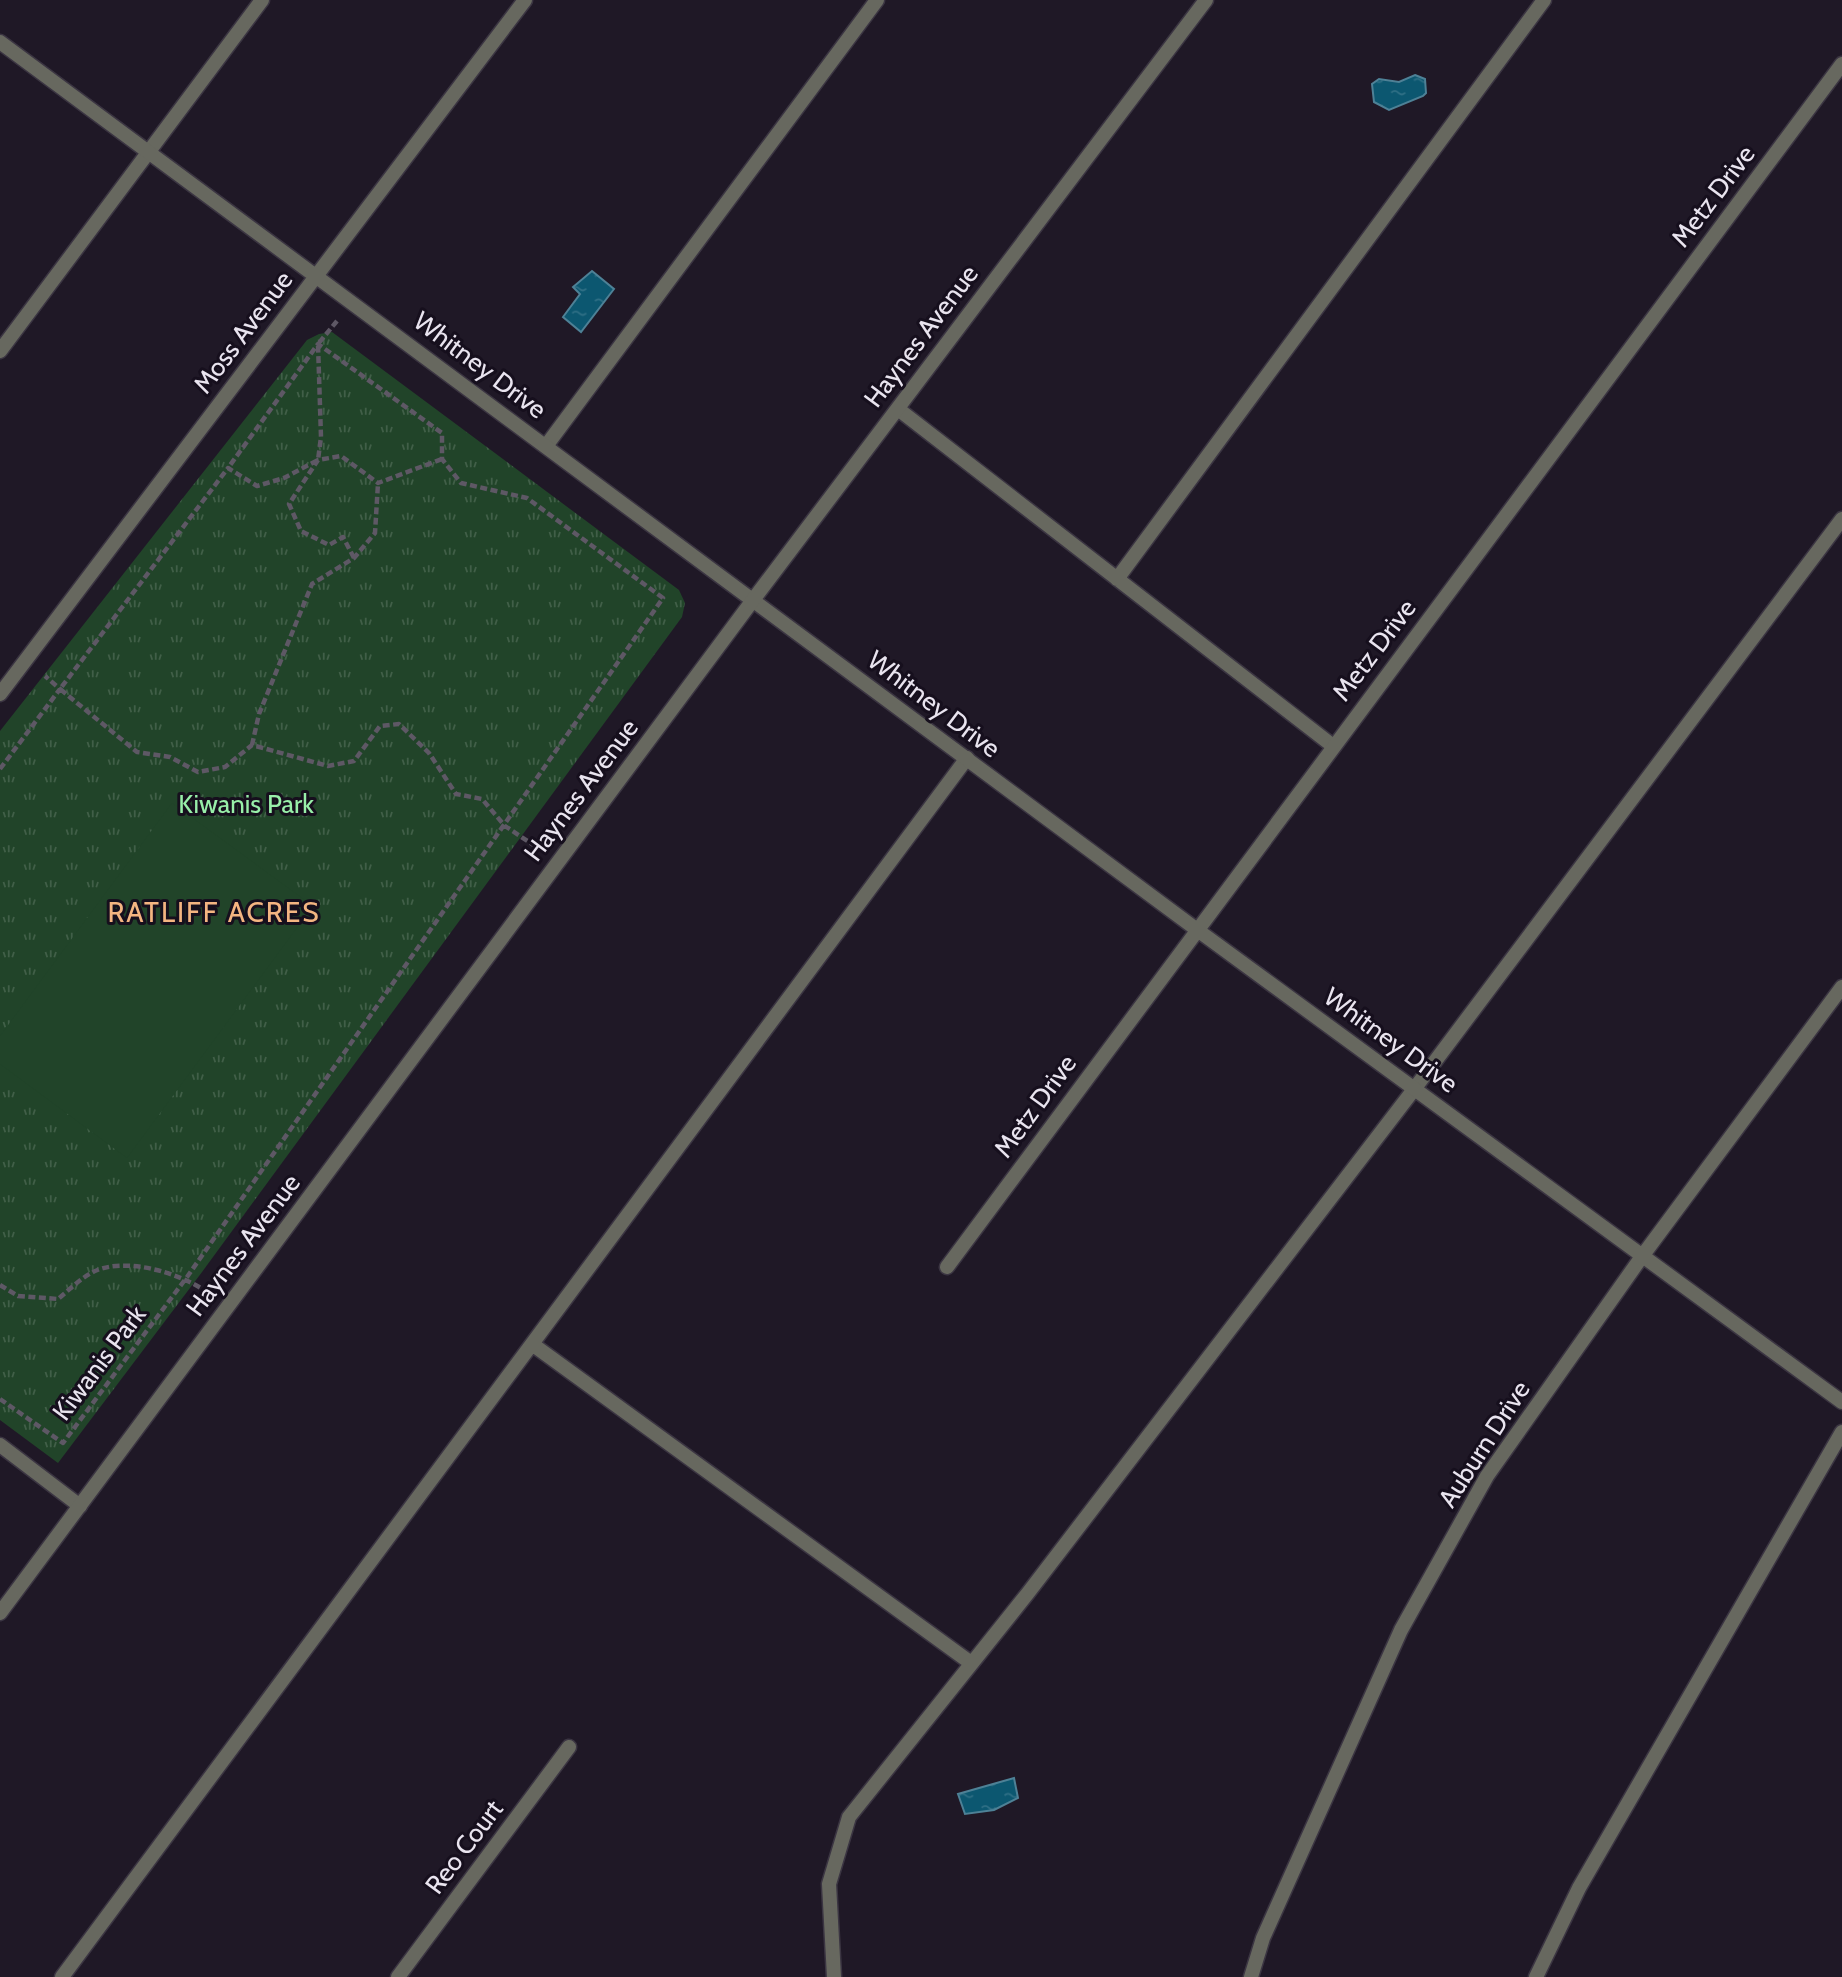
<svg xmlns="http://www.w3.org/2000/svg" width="1842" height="1977" font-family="Cabin,sans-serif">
<defs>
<pattern id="grass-tufts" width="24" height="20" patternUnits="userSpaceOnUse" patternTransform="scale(1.75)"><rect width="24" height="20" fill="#214429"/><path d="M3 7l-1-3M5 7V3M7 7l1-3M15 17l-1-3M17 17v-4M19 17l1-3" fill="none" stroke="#415f48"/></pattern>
<pattern id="water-ripples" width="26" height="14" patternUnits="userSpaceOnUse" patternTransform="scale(1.75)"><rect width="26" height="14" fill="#0c5770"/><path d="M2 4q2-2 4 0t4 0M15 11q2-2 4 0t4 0" fill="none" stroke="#2f6f85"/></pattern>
</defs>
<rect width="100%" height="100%" fill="#1f1826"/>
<path fill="url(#grass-tufts)" d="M332,332l347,258 6,13 -3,14 -480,655 -144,191 -58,-43v-689l307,-391 12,-6z"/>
<path fill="#214429" d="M172,803l141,103 -186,252 -127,-94v-28z"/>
<path fill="url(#water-ripples)" stroke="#4e8196" stroke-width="2" d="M1415,75l10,4 1,14 -3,3 -34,14 -15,-8 -2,-18 7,-5 20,3z
M592,271l22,18 -33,43 -18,-15 17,-23 -7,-7z
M1014,1778l4,20 -24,12 -29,4 -7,-20z"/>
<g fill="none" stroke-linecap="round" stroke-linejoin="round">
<defs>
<path id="service" d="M0,351l262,-351
M898,409l435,337
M546,446l331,-446
M1117,579l427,-579
M532,1344l439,319
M0,1445l80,61
M62,1977l905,-1219
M834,1977l-5,-93 20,-67 179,-224 387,-505 427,-569
M1536,1977l43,-89 263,-456"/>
<path id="minor" d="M0,42l1196,887 646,473
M0,694l525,-694
M947,1267l895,-1203
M398,1977l171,-230
M1251,1977l12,-39 138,-308 86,-154 156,-221 199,-268"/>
<path id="tertiary" d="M0,1613l753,-1013 453,-600"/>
</defs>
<use href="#service" stroke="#3b3542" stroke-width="17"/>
<use href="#minor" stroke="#3b3542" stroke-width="17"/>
<use href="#tertiary" stroke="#3b3542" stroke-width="17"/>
<path stroke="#5e5865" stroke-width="4.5" stroke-dasharray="7 3.5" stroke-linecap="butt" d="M337,321l-19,23 3,93 -3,23 -34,18 -27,8 -29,-18 -168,221 77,63 33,5 28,15 27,-5 27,-22 76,21 26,-5 26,-35 19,-2 30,29 27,41 26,5 23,27 33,22
M354,558l-11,-21 -14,8 -28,-14 -12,-27 29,-44 23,-4 37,27 64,-24
M252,745l7,-31 53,-130 42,-26 21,-25 3,-50
M0,769l60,-80 -15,-13
M0,1285l18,11 40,3c11,-9 23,-21 35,-27 32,-16 87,1 114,20
M0,1399l63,44 124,-166 476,-679 -136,-100 -66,-15 -19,-24v-26l-124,-89 -90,124"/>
<use href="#service" stroke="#67685f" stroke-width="14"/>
<use href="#minor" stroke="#67685f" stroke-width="14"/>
<use href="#tertiary" stroke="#67685f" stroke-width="14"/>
</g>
<g text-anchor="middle" stroke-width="6" stroke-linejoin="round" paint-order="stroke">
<g font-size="26" fill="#e9e4ef" stroke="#160f1d">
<text transform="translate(1713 196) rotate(-53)" y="9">Metz Drive</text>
<text transform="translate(243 332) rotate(-53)" y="9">Moss Avenue</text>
<text transform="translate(921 336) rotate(-53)" y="9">Haynes Avenue</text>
<text transform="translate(480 365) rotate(37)" y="9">Whitney Drive</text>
<text transform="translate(1374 650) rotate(-53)" y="9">Metz Drive</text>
<text transform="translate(934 704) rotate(37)" y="9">Whitney Drive</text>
<text transform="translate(581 790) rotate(-53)" y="9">Haynes Avenue</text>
<text transform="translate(1391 1040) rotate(36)" y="9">Whitney Drive</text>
<text transform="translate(1035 1106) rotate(-54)" y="9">Metz Drive</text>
<text transform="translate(243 1245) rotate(-53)" y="9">Haynes Avenue</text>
<text transform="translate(99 1363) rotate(-53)" y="9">Kiwanis Park</text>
<text transform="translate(1484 1444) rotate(-57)" y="9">Auburn Drive</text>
<text transform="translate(464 1847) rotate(-53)" y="9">Reo Court</text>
</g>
<g font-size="26" fill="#98efa9" stroke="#160f1d">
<text x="246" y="813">Kiwanis Park</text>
</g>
<g font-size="28" letter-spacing="2" fill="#f4b581" stroke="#160f1d">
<text x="214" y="922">RATLIFF ACRES</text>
</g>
</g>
</svg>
